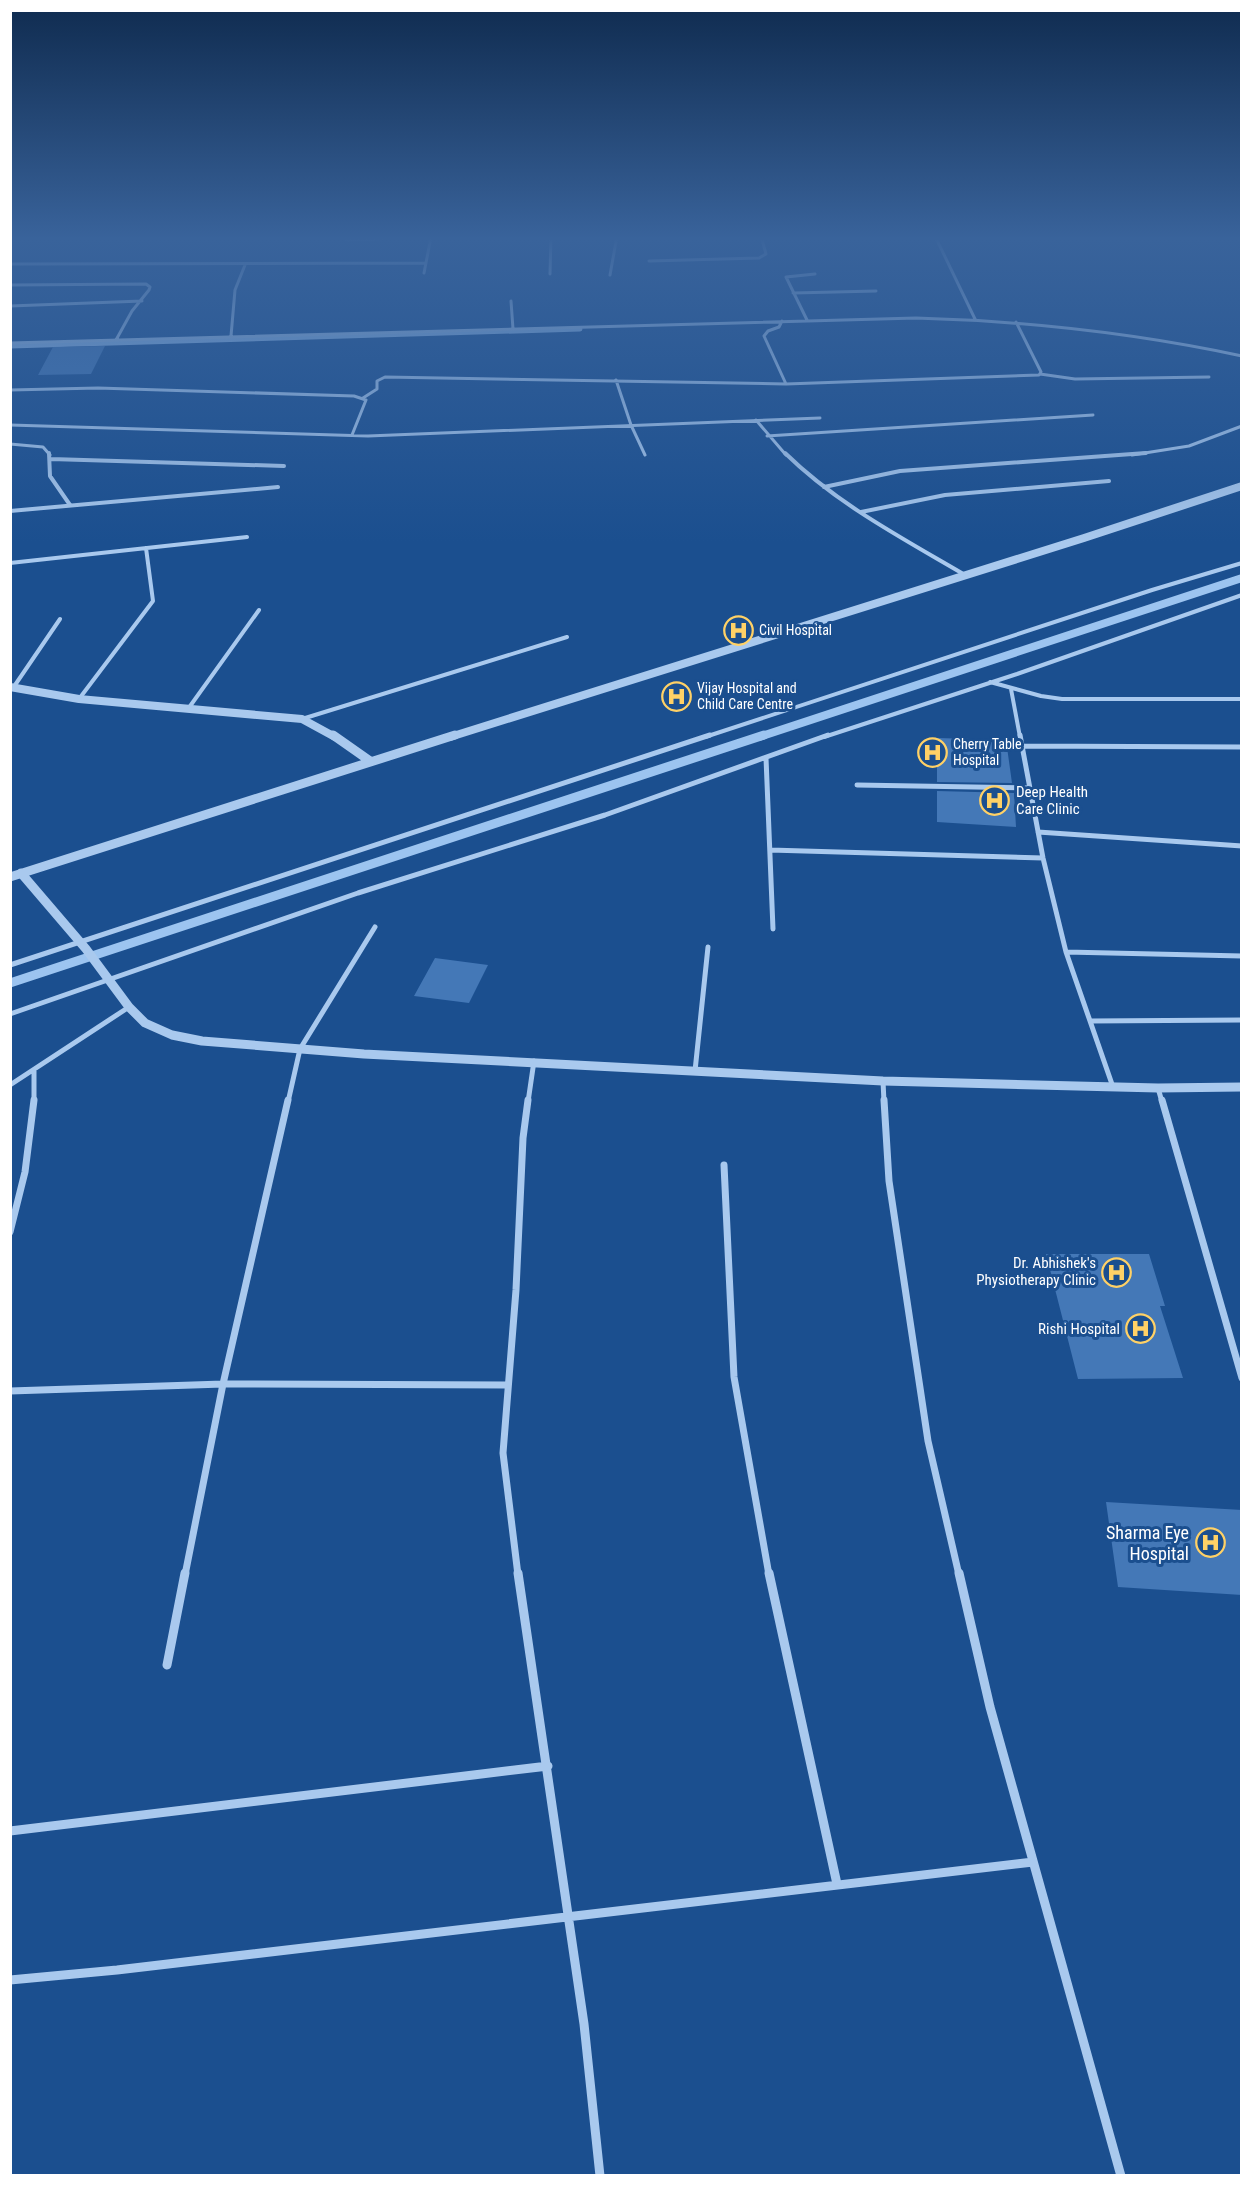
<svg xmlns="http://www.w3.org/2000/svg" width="1252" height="2186" font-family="'Roboto Condensed',sans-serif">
<rect width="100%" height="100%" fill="#1b4f8f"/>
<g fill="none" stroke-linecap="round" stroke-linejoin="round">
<path stroke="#9cc4f0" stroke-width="5" d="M10,346l570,-17"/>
<path stroke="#9cc4f0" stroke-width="8" d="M759,737l483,-159"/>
<path stroke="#9cc4f0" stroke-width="9" d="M10,983l754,-248"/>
</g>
<path fill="#4478b7" d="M105,346l-14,28 -53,1 15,-28z
M937,738l69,2 6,43 -75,-1z
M937,791l77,2 2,34 -79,-5z
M435,958l53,7 -19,38 -55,-7z
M1046,1254h103l16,52h-5l23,72 -105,1z
M1106,1502l136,8v85l-124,-8z"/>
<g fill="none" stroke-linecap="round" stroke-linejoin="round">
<path stroke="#a9c9ee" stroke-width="3" d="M480,236l137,1
M935,236l40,83
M347,240l96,-4
M649,261l110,-3 7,-4 -5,-18
M10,264l416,-1
M424,273l7,-36
M550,274l1,-38
M610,275l7,-39
M10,285l136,-1 4,3 -1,3 -17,21 -16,29
M793,293l83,-2
M511,301l2,28
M10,306l132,-5
M807,320l-21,-43 29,-3
M782,321l-3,6 -11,4 -4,5 22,48
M231,336l4,-46 10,-25
M10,343l906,-25c110,3 218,15 326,38
M1040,374l35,5 134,-2
M616,380l15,45 14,30
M10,390l88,-2 256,8 12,4 -14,35
M363,398l14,-9v-8l8,-4 401,7 253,-9 2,-3 -25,-50
M756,420l30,35
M10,425l358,11 452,-18
M767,436l326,-21
M10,444l33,3 7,8
M1132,455l57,-9 53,-20"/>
<path stroke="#a9c9ee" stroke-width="4" d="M49,453l1,23 20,29
M785,453c52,51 117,85 180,122
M51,459l233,7
M824,487l76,-16 246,-18
M10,511l268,-24
M861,512l84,-17 164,-14
M10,563l237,-26
M990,682l51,14 21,3h180
M13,688l47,-69
M1011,689l9,48
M79,699l74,-98 -7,-53
M188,709l71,-99
M302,719l265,-82
M705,737l447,-147 90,-27
M824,737l193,-63 225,-79"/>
<path stroke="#a9c9ee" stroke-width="5" d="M1020,735l23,123 23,94 47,135
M1022,746l220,1
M766,758l7,171
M857,785l173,3
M1038,832l204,14
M770,850l273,8
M1066,952l176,4
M10,965l700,-230
M10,1014l348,-121 247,-78 223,-80
M1090,1021l152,-1
M695,1071l13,-124
M883,1081l1,21
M10,1085l119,-78
M1158,1088l4,14
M34,1102v-32
M288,1102l12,-53 75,-122
M528,1102l6,-41"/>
<path stroke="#a9c9ee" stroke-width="7" d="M884,1100l5,81 39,260 31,134
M1162,1100l80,278
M724,1165l10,212 35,198
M10,1232l15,-60 9,-72
M10,1391l213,-7 285,1
M185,1575l38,-191 65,-284
M518,1575l-15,-122 13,-163 7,-152 5,-38"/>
<path stroke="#a9c9ee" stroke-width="9" d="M518,1573l66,451 16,152
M769,1573l68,311
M959,1573l31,134 131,469
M167,1665l18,-92
M10,1831l538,-65
M10,1980l107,-10 916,-108"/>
<path stroke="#a9c9ee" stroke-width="8" d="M10,687l69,12 223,20 33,18
M450,737l634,-199 158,-52"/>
<path stroke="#a9c9ee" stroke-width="9" d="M333,735l37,26
M21,873l65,76 43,58 16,16 27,12 30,6 162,13 519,27 275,7 84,-1
M10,877l445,-142"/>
</g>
<linearGradient id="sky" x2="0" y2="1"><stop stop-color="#0f2b4f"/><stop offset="0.44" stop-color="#39639b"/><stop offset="1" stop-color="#39639b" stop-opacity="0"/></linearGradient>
<rect width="1252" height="542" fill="url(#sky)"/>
<defs>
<symbol id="hospital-ring" viewBox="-11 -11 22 22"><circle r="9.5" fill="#1b4f8f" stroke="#ffd166" stroke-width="1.5"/><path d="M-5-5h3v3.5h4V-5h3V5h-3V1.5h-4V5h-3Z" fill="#ffd166"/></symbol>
</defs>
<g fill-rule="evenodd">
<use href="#hospital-ring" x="722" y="614" width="33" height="33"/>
<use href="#hospital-ring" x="660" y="680" width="33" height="33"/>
<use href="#hospital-ring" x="916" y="736" width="33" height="33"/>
<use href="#hospital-ring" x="978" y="784" width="33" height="33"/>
<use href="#hospital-ring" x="1100" y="1256" width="33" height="33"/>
<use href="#hospital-ring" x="1124" y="1312" width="33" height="33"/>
<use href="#hospital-ring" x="1194" y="1526" width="33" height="33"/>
</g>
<g text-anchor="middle" stroke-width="6" stroke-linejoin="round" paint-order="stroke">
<g font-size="14" fill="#fff" stroke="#1b4f8f" text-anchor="start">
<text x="759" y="635">Civil Hospital</text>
<text x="697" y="693">Vijay Hospital and<tspan x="697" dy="16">Child Care Centre</tspan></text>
<text x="953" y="749">Cherry Table<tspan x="953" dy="16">Hospital</tspan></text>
</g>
<g font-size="15" fill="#fff" stroke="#1b4f8f" text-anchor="end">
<text x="1016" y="797" text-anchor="start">Deep Health<tspan x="1016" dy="17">Care Clinic</tspan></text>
<text x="1096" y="1268">Dr. Abhishek's<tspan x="1096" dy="17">Physiotherapy Clinic</tspan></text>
<text x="1120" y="1334">Rishi Hospital</text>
</g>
<g font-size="18" fill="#fff" stroke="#1b4f8f" text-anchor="end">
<text x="1189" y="1539">Sharma Eye<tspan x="1189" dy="21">Hospital</tspan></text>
</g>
</g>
<rect width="1252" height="2186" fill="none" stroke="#ffffff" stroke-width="24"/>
</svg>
